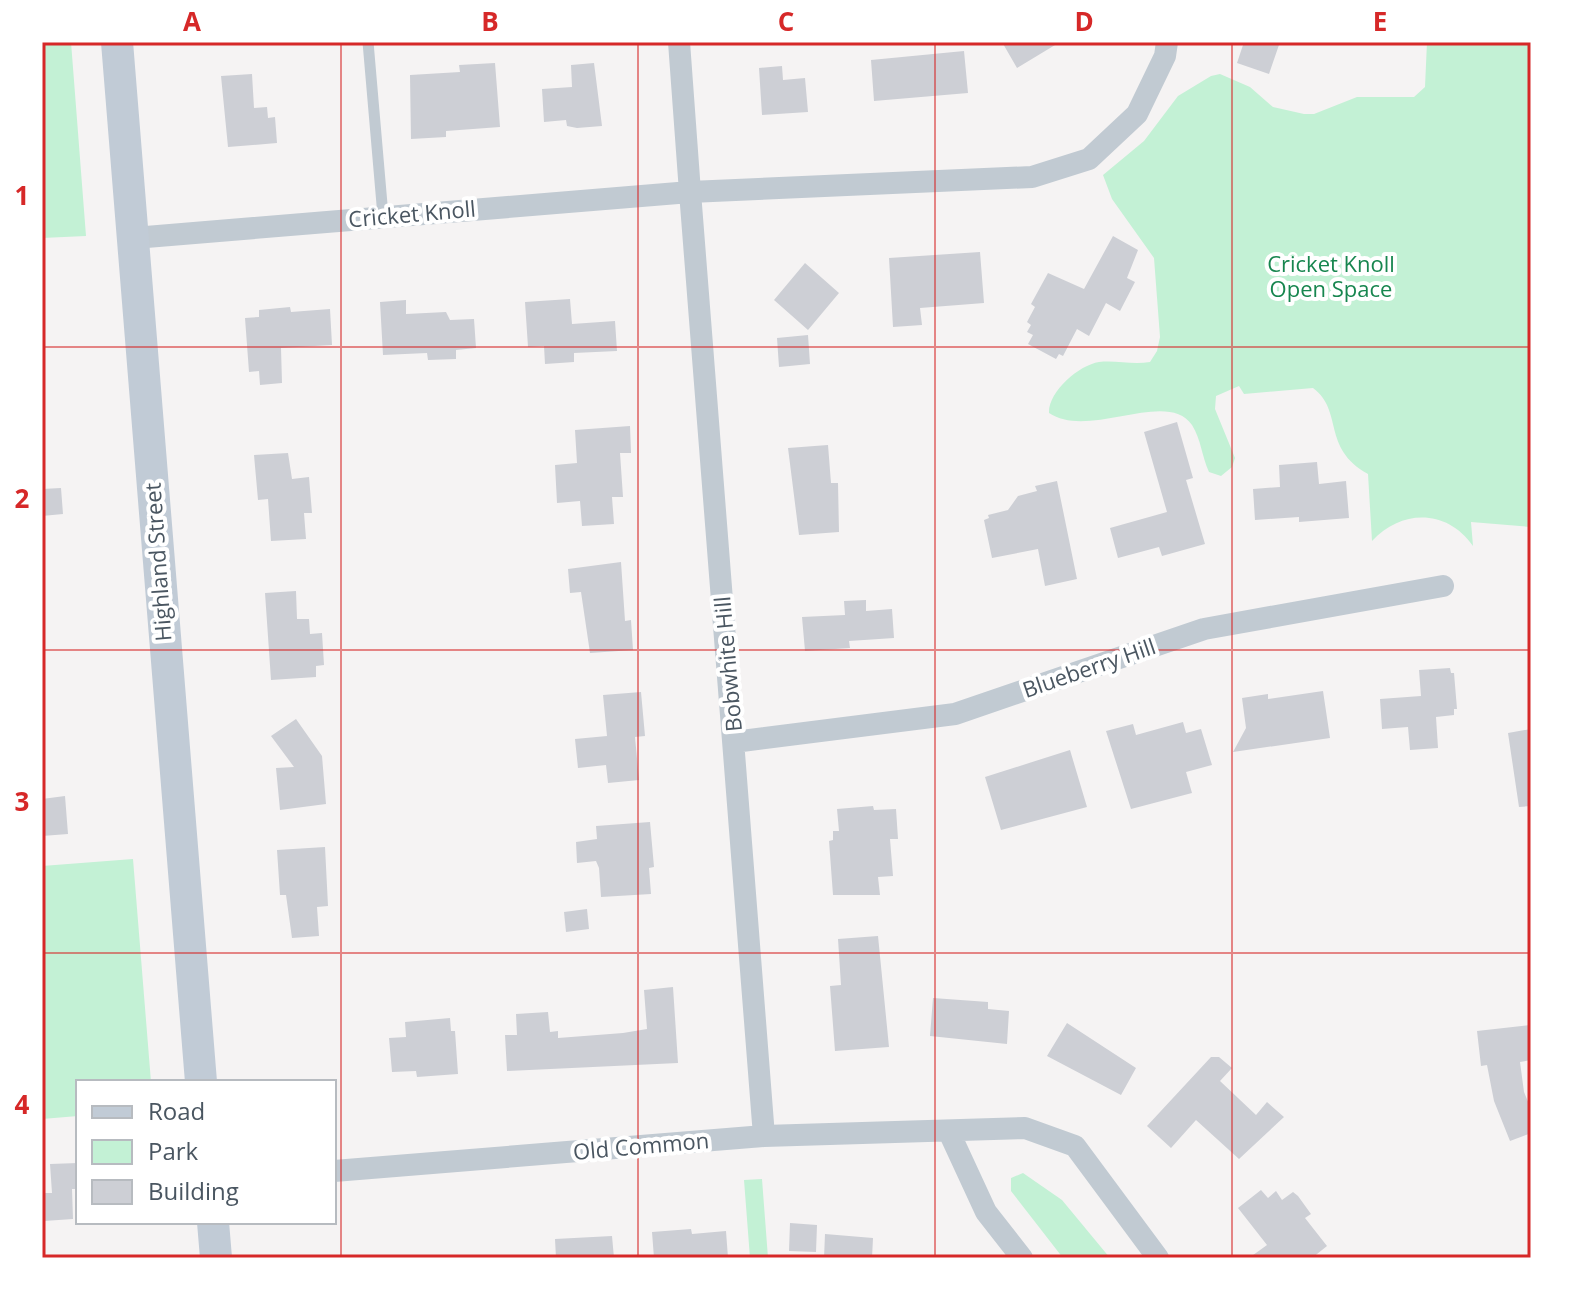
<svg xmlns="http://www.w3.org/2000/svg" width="1573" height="1300" font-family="'Open Sans',sans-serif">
<rect width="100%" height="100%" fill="#f5f3f3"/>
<path fill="#c3f1d5" d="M42,42h29l15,194 -44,2z
M1427,42h104v485l-60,-5 2,24c-26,-37 -71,-37 -101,-5l-4,-67c-47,-26 -24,-63 -55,-86l-69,6 -5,-8 -23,10 -1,13 20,49 -3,9 -11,9 -12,-4c-7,-15 -8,-33 -17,-47 -25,-37 -103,15 -143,-12 -1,-21 30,-48 50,-51 17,-2 33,3 51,0l7,-11 3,-14 -6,-79 -42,-59 -9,-24 41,-34 34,-45 33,-20 9,-2 30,13 23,20 31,7h10l43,-17h57l11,-10z
M133,859l18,223h-73v34l-36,3v-253z
M1023,1173l39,27 48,58h-47l-52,-67v-13z
M762,1179l6,79h-18l-6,-78z"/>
<path fill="#cdcfd5" d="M1002,42h58l-43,26z
M1244,42h36l-11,32 -32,-11z
M964,51l4,42 -94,8 -3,-41z
M495,63l5,64 -54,4v6l-35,2 -1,-64 50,-3 -1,-7z
M594,63l8,63 -25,2 -10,-2 -1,-6 -22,2 -2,-33 30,-2 -1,-22z
M782,66l1,14 22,-2 3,34 -46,3 -3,-47z
M252,74l2,34 13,-1 1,11 7,-1 2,26 -49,4 -7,-71z
M1113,236l25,14 -11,28 8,4 -15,29 -14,-8 -17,33 -12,-7 -14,27 -4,-2 -3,5 -28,-15 5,-9 -6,-3 4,-7 -4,-3 8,-15 -4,-3 17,-31 36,16z
M980,252l4,51 -64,5 2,17 -29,2 -4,-69z
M805,263l34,30 -31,37 -34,-30z
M570,299l2,25 43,-3 2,30 -43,2v9l-29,2 -1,-18 -16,1 -3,-45z
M406,300v14l40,-2 4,8 24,-1 2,29 -20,2v9l-28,1 -1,-7 -44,2 -3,-53z
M290,307l1,5 39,-3 2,36 -51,3 1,35 -22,2 -1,-14 -10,1 -4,-54 14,-1v-7z
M808,335l2,29 -31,3 -2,-29z
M1177,422l16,56 -7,2 19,64 -43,12 -3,-9 -41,11 -8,-30 57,-16 -23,-80z
M630,426l1,27h-11l3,44h-11l2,27 -32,2 -2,-25 -23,2 -2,-38 22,-2 -2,-33z
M828,445l3,38h7l1,49 -40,3 -11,-87z
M288,453l4,26 17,-2 3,36h-8l2,26 -35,2 -3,-42 -10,1 -4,-45z
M1317,462l2,22 27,-3 3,37 -50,4v-5l-44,3 -2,-31 27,-2 -1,-22z
M1057,481l20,98 -32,7 -7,-37 -46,9 -8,-38 5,-2 -1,-3 20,-5 10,-14 19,-5 -2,-5z
M61,488l2,26 -21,2v-27z
M621,562l4,59 6,-1 2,30 -43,3 -9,-61 -11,1 -2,-24z
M296,591l1,28h12l1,15 12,-1 2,32 -8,1v11l-45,3 -6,-87z
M866,600v11l26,-2 2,29 -45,3 1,7 -45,3 -3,-34 43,-2 -1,-14z
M1450,668l1,5h3l3,36h-3v6l-18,2 2,31 -28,2 -2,-23 -26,2 -2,-30 41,-3 -2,-26z
M1323,691l7,47 -97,14 13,-24 -4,-30 26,-4v5z
M641,692l4,44 -10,1 4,43 -31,3 -2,-18 -28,3 -3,-29 32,-3 -4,-41z
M296,719l26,37 4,48 -46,6 -4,-42 18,-1 -23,-31z
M1183,722l3,11 15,-4 11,36 -26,7 6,21 -61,16 -25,-78 27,-7 3,11z
M1531,729v77l-12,1 -11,-74z
M1070,750l17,57 -86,23 -16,-53z
M65,796l3,38 -26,2v-37z
M873,806l1,4 22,-1 2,30h-8l3,37 -15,1 2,18h-47l-4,-54 4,-1v-9h6l-2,-22z
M650,822l4,45 -5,1 2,26 -50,3 -2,-29 -3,-7 -19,2 -1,-21 21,-3 -1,-13z
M325,847l3,59 -11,1 2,29 -27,2 -6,-43h-6l-3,-45z
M587,909l2,20 -23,3 -2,-20z
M878,936l11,111 -54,4 -5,-65 11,-1 -3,-46z
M673,987l5,76 -171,8 -2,-36h12l-1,-21 32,-2 2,20 8,-1v7l65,-5 24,-4 -3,-39z
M933,998l55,4v7l21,2 -2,33 -77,-8z
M450,1018l1,13h4l3,43 -41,3 -1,-6 -24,1 -3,-34 17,-1 -1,-15z
M1067,1023l69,45 -15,27 -74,-39z
M1530,1025l1,35 -11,2 4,30 7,17v24l-21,8 -16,-40 -7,-36 -6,1 -4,-35z
M1211,1057h8l13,11 -12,13 36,34 11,-13 17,15 -45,42 -43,-39 -25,28 -24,-22z
M78,1163v26h-6l1,30 -29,2 -2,-28h10l-2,-29z
M1261,1190l7,8 8,-7 6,9 11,-8 5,4 13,18 -6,4 22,28 -15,12h-63l18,-13 -29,-37z
M790,1223l27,2 -1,27 -27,-1z
M691,1229l1,5 34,-3 2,27h-74l-2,-26z
M825,1234l48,4 -1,20h-48z
M612,1236l2,22h-58l-1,-19z"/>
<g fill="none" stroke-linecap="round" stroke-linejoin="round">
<path stroke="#c1cad2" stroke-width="11" d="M368,42l15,174"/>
<path stroke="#c1cad2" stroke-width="22" d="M679,42l11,150 342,-15 57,-18 48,-45 28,-58 2,-14
M134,238l556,-46 74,944
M734,742l221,-28 249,-85 239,-43
M949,1132l37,80 36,46
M334,1171l430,-35 261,-8 50,18 83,112"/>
<path stroke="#c1cbd6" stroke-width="32" d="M117,42l84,1040
M213,1222l3,36"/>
</g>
<path fill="none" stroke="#d62828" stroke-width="2" stroke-opacity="0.55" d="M341,42v1216M638,42v1216M935,42v1216M1232,42v1216M42,347h1489M42,650h1489M42,953h1489"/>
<g text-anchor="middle" stroke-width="8" stroke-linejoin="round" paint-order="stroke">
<g font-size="22" fill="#4a5661" stroke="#fff">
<text transform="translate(412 214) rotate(-5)" y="8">Cricket Knoll</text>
<text transform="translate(158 562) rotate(-94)" y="8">Highland Street</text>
<text transform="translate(728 664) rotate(-95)" y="8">Bobwhite Hill</text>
<text transform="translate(1089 668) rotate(-19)" y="8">Blueberry Hill</text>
<text transform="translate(641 1146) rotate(-5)" y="8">Old Common</text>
</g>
<g font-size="22" fill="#17864f" stroke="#fff">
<text x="1331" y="272">Cricket Knoll<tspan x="1331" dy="25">Open Space</tspan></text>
</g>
</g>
<rect width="1573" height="1300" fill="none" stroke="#ffffff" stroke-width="88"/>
<rect x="76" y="1080" width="260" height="144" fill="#ffffff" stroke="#b7bbc0" stroke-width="2"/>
<rect x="92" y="1106" width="40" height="12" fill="#c1cbd6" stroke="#b7bbc0" stroke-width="2"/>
<text x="148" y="1120" font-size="24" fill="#4a5661">Road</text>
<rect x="92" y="1140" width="40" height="24" fill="#c3f1d5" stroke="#b7bbc0" stroke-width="2"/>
<text x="148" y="1160" font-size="24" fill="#4a5661">Park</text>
<rect x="92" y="1180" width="40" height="24" fill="#cdcfd5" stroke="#b7bbc0" stroke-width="2"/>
<text x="148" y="1200" font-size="24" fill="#4a5661">Building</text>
<rect x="44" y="44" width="1485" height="1212" fill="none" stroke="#d62828" stroke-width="3"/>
<g font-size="26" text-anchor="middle" font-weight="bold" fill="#d62828">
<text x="192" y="31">A</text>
<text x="490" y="31">B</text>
<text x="786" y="31">C</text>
<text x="1084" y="31">D</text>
<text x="1380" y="31">E</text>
<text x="22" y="205">1</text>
<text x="22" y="508">2</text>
<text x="22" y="811">3</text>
<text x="22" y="1114">4</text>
</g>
</svg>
